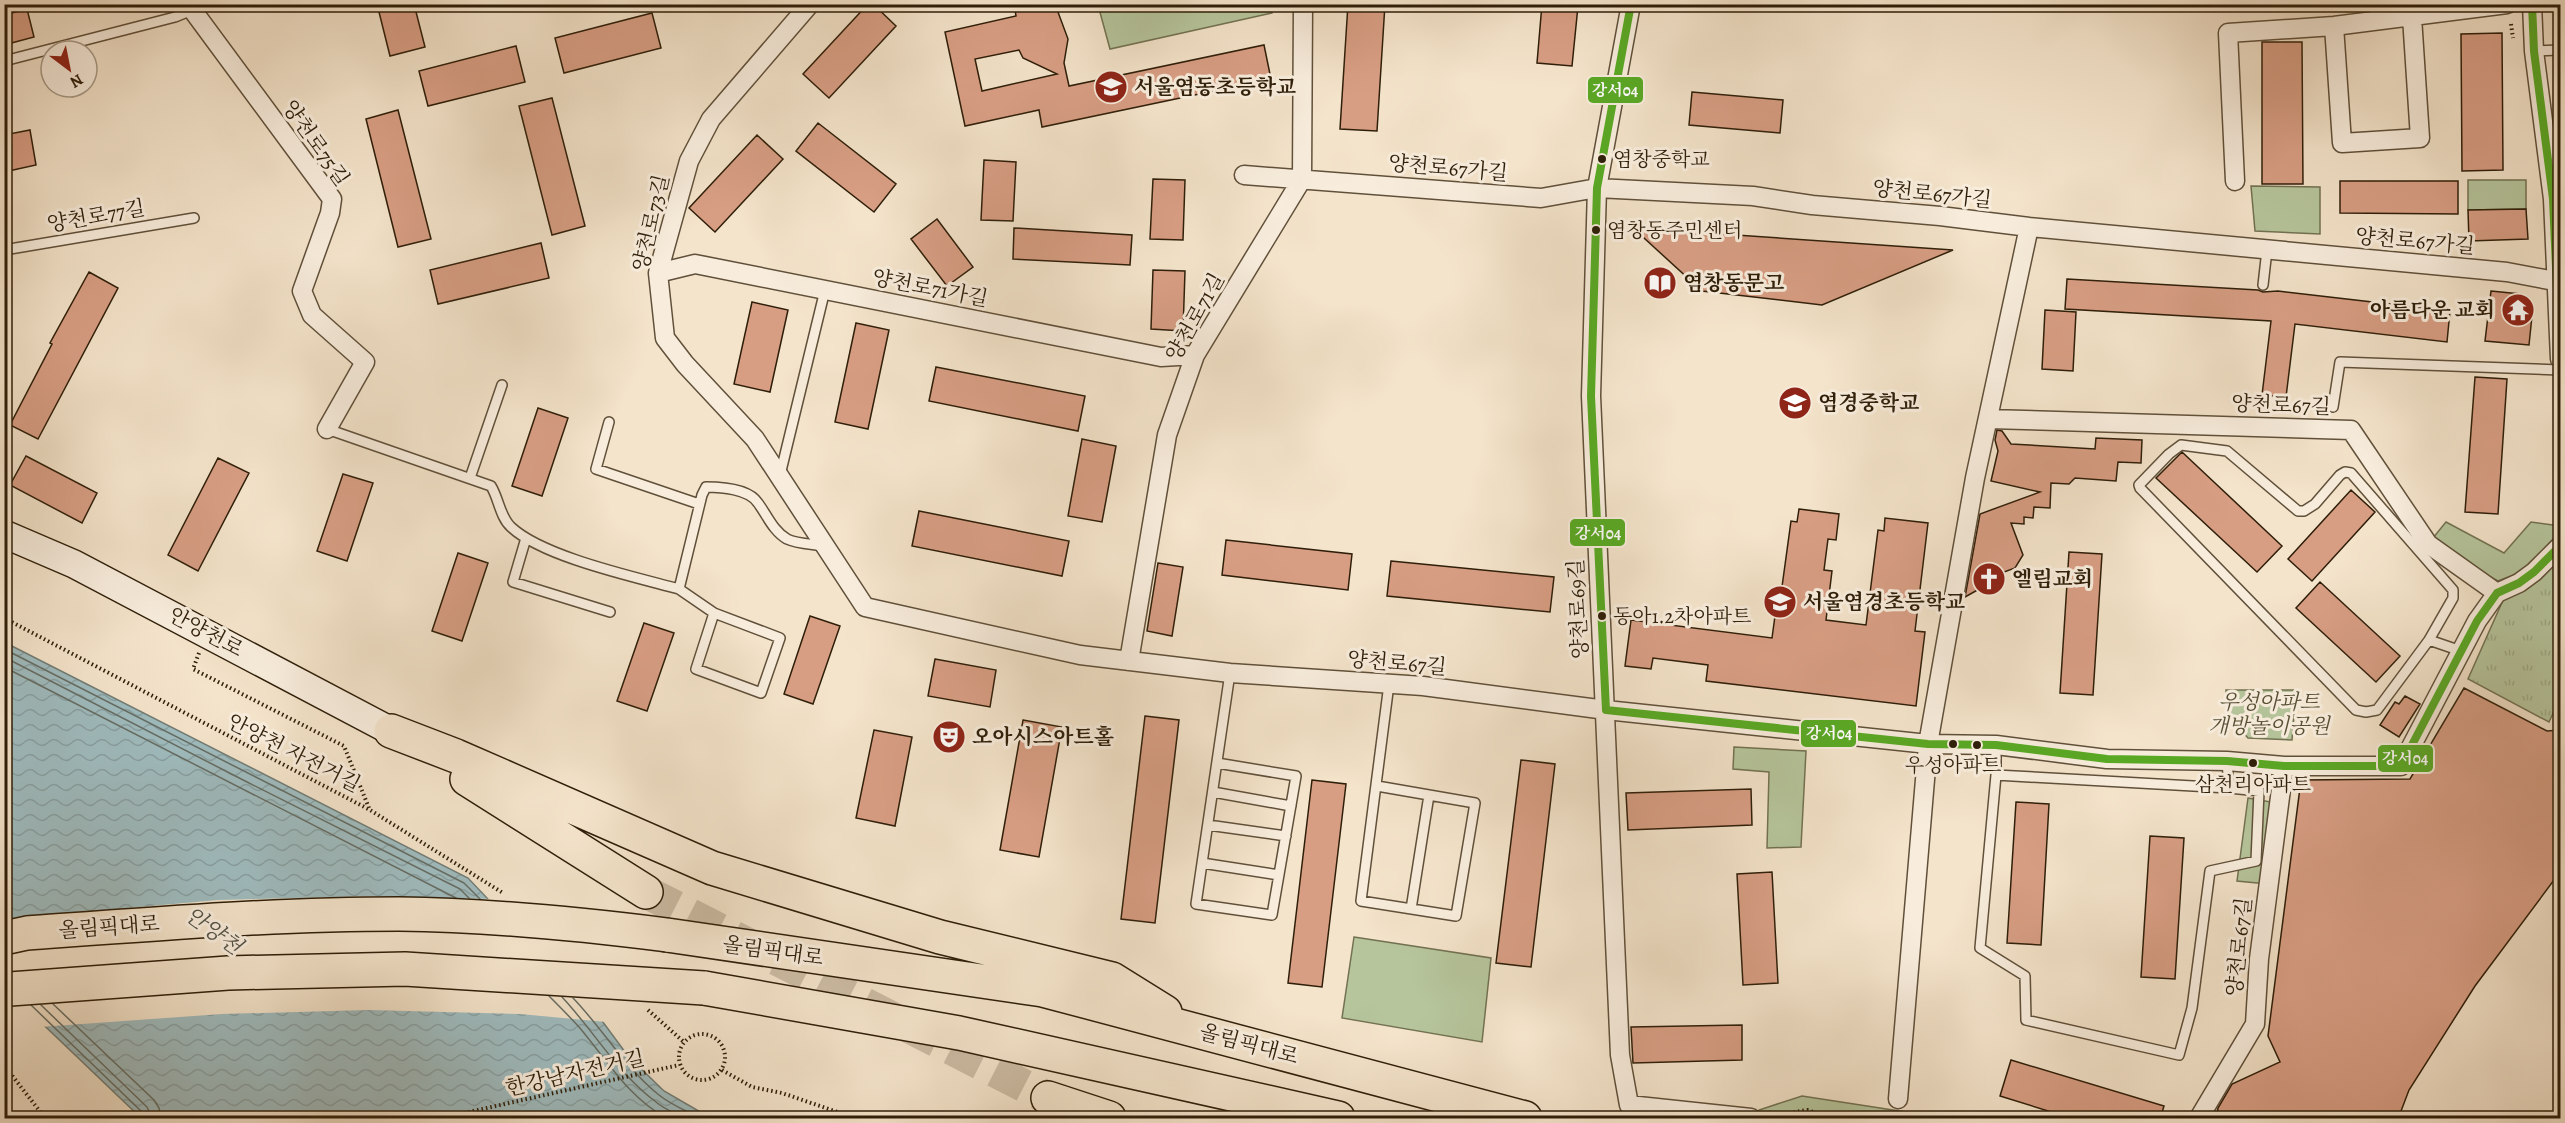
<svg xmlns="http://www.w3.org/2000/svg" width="2565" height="1123" font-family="Alegreya,'Noto Serif KR',serif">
<defs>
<pattern id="grass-tufts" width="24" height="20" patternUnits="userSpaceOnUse" patternTransform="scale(1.5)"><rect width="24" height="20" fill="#b6c59c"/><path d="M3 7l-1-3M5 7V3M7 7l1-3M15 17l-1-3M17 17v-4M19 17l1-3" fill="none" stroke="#9da985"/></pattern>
<pattern id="water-waves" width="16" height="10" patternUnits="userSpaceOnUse" patternTransform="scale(1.5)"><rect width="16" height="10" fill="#9fbcbf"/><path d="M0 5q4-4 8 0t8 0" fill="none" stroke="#89a1a3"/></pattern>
</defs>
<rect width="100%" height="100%" fill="#f4e4cb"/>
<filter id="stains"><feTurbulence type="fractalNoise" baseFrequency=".00333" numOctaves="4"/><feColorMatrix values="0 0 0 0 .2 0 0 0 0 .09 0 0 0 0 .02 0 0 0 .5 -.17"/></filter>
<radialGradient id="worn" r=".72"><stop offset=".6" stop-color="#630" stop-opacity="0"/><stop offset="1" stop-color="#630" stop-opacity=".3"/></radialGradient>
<path fill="url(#grass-tufts)" stroke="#727252" stroke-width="1.5" d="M2560,557v141l-11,24 -81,-43 36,-81z"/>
<path fill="#b6c59c" stroke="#727252" stroke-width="1.5" d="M1270,4l2,9 -162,36 -12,-44z
M2468,180h58v29l-58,1z
M2251,186l69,1v47l-65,-3z
M2446,522l58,31 27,-31 29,4c0,31 -38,46 -62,55l-70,-37z
M2226,690h70l-4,50 -44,-2 -21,-24z
M1734,747l72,4 -5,96 -34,1 2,-76 -36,-3z
M2248,798l29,5 -10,81 -30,-3z
M1354,937l137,21 -9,84 -140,-24z
M1802,1096l143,22h-187l1,-8z"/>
<path fill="url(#water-waves)" stroke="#727d76" stroke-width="1.5" d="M4,642l464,236 129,136 31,42 36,35 38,22 15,5h-576l-136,-130z"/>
<path fill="#f4e4cb" d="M374,896l118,3 114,123 -86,-8 -151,-4 -147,4 -182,13 -36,-35 1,-73 213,-19z"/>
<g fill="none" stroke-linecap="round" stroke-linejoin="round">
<path stroke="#666d64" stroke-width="1.5" d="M4,649l460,234 16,16
M4,657l243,125 213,107 9,9
M4,667l452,231
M549,996c10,10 20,20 30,31 28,33 48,69 87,91
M562,997c32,34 56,77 94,105 8,7 19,11 28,16
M573,998c30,31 52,70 86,97 12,10 28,16 41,23
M53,1004l101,96 5,8 2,10
M31,1005l111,107 2,6
M41,1005l106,102 5,11"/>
</g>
<path fill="#d89e84" stroke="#2e1e09" stroke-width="1.5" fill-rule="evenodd" d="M377,4h37l11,43 -35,9z
M868,4h5l23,22 -67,72 -26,-24z
M1014,4h41l13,35 -4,24 5,23 195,-41 7,34 -229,48 -3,-17 -74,16 -20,-94 71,-16zM1019,50l4,8 34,16 -75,17 -7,-32z
M1348,4h37l-8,127 -37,-2z
M1542,4l36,2 -6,60 -35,-3z
M27,9l7,28 -30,8v-30z
M652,13l9,35 -97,25 -9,-35z
M2502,33l1,137 -41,1 -1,-137z
M2262,42h40l1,142h-41z
M516,46l9,36 -97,24 -9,-35z
M1692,92l91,8 -3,33 -91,-8z
M552,98l33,128 -33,9 -33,-129z
M398,110l33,129 -33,8 -32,-128z
M818,123l78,61 -22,28 -78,-61z
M30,130l6,35 -32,7v-37z
M757,135l26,24 -68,73 -26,-24z
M984,160l32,2 -3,59 -32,-1z
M1153,179l32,1 -2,60 -33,-1z
M2340,181h118v33l-118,-1z
M2526,209l2,30 -59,2 -1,-31z
M937,219l36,48 -26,19 -36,-47z
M1014,228l118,7 -2,30 -117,-6z
M1633,228l320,22 -131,55 -120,-14z
M541,243l8,35 -111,26 -8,-34z
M1153,270l32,1 -2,60 -32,-2z
M89,272l29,16 -80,151 -28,-14 42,-81 -2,-1z
M2067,279l191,11 5,2 15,-1 172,20 -3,31 -152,-18 -9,73 -24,-2 9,-74 -206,-12z
M2491,291l30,3 12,12 -4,39 -44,-4z
M752,302l36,8 -18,82 -36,-8z
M2045,310l31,2 -3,59 -31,-2z
M856,323l33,7 -21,99 -33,-7z
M936,367l149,29 -7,35 -149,-30z
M2475,377l32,2 -9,135 -33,-2z
M538,408l30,10 -26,78 -30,-10z
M1997,430l5,1 9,13 84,5 1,-11 46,2 -1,23 -23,-1 -2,19 -41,-3 -6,6 -18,-1 -1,25 -16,-1 -1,11 -9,-1v7l-13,-1 12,32 -8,13 -19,7 3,3 -34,19 15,-83 60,-22 -49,-11 7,-30 -3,-11z
M1082,439l34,7 -14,76 -34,-6z
M2182,452l100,94 -25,26 -101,-94z
M26,456l71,37 -15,30 -72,-38z
M218,458l31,15 -51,98 -30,-16z
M343,474l30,9 -26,78 -30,-10z
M2351,490l24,22 -63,69 -24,-22z
M1799,509l40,5 -3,26 -8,-1 -4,31 8,1 -6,49 40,5 12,-95 6,1 1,-13 43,5 -13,108 10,1 -9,74 -210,-25 2,-16 -55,-7 -2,11 -26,-3 6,-46 141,18 6,-44h3l10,-73 6,1z
M919,511l150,30 -7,35 -150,-30z
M1226,540l126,14 -4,36 -126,-15z
M2069,552l33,2 -9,141 -33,-2z
M458,553l30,10 -26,78 -30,-10z
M1391,561l163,16 -4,35 -163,-16z
M1158,563l25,4 -11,69 -25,-5z
M2320,582l80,74 -24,26 -80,-74z
M810,616l30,10 -27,78 -29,-10z
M644,623l30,10 -27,78 -30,-10z
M935,659l61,11 -6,37 -62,-11z
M2464,688l83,43 13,-1v142l-85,114 -66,104 -11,29h-182l2,-11 14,-24 48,-22 -12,-26 33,-256 109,-1z
M2405,696l15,8 -21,33 -19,-12 15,-23 4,2z
M1145,716l34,4 -24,203 -34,-4z
M1023,720l39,7 -23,130 -39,-7z
M874,730l38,7 -17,89 -39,-8z
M1521,760l34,4 -24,203 -35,-4z
M1312,780l34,4 -24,203 -34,-4z
M1751,789l1,36 -124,5 -2,-37z
M2016,802l33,2 -8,141 -34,-2z
M2150,836l34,2 -9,141 -34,-2z
M1772,872l6,111 -35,2 -6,-111z
M1742,1025v35l-109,3 -2,-36z
M2011,1060l153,46 -4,13h-86l-74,-23z"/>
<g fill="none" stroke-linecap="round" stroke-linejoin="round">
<path stroke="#ccbca4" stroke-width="33" stroke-dasharray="33 16" stroke-linecap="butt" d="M646,892l402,206"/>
<defs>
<path id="lane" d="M2534,51l26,-1
M4,61l171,-44 17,-7
M4,250l190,-32
M2263,285l4,-35
M2333,407l7,-45 220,8
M609,422l-13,47 103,35
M327,429l164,57c8,13 9,31 20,41 32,30 124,50 168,62l23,-94 4,-8c15,0 43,2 52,16 9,12 15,28 29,36 10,5 26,5 37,7
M780,475l45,-185
M470,478l32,-93
M526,538l-13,44 97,30
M679,589l35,24 66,25 -19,55 -65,-24 18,-56
M2429,640l-52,70 -11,2 -10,-2 -216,-222 -1,-3 30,-31 12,-9 46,6 71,60h6l11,-7 25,-29 5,-3 6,1 102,117v8l-24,42 32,11
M1996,745v30
M2227,761l2,27 -233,-13 -16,173 45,28 1,44 153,35 13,-47 18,-137 46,-10 3,-70 -30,-3
M1217,763l79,13 -24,139 -76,-11 34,-231
M1377,786l98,17 -19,113 -95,-15 28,-217
M1213,792l78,14
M1208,825l78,11
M1202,863l77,12
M1411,909l18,-114"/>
<path id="street" d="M188,4l144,195 -2,14 -28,78 10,24 53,47 -38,67
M810,4l-99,115 -22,42 -31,112 7,65 20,26 70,75 110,168 215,48 150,18 193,13 183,24 322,34 68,1 111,14 120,2 57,5h117l76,-145 20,-28 22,-10 15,-11 26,-26
M1631,4l-34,184 -6,208 29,659 9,50 122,13
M2532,4l2,47 19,148 7,160
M2334,26l8,117 78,-5 -8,-121
M1244,175l297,23 56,-10 156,8 59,9 128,11 89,11 478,45 53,10
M2235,181l-7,-148 106,-7 173,-22
M658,273l37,-9 466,93 34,-2
M1989,419l362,11 77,114 69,49
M1129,661l38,-226 28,-80 107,-176 1,-175
M1898,1099l30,-355 47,-266 54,-251
M2199,1118l56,-94 4,-65 25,-193"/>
<path id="secondary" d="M4,534l70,30 317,167"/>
<path id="highway" d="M391,731l65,25 256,112 228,69 172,42 53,33
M467,779l179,113
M667,935l376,55 482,128
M704,988l255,45 379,85
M1048,1098l61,20"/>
</defs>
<use href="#lane" stroke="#60503a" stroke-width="12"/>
<use href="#street" stroke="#60503a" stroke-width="21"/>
<use href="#secondary" stroke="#2e1e09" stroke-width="30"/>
<use href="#highway" stroke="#2e1e09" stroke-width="36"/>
<path stroke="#2e1e09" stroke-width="4" stroke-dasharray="1.5 3" stroke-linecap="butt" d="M2511,24l2,14
M4,618l366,192 133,83
M199,653l-6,16 151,77 25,62
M648,1010l36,32
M679 1057a23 23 0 1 1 46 0a23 23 0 1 1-46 0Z
M4,1065l41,53
M722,1070l30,17 30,6 73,25
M1767,1117l40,-7 26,8
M442,1118l237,-53"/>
<use href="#lane" stroke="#f8eddd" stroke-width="9"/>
<use href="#street" stroke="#f8eddd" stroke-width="18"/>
<use href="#secondary" stroke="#f8eddd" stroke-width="27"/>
<use href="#highway" stroke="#f4e4cb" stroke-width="33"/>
<defs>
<path id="highway-bridge" d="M4,938l23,-5c124,-9 248,-19 372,-19 89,1 181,10 268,21
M10,989l218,-16 177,-4 299,19"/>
</defs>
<use href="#highway-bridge" stroke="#2e1e09" stroke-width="36" stroke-linecap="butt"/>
<use href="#highway-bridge" stroke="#f4e4cb" stroke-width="33"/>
<defs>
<path id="bus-1" d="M2532,4l2,47 19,148 7,160
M1606,710l322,34 68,1 111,14 120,2 57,5h117l76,-145 20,-28 22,-10 15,-11 26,-26
M1606,710l-15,-314 6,-208 34,-184"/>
</defs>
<use href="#bus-1" stroke="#f8eddd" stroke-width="12"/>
<use href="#bus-1" stroke="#59a924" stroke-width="8"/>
</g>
<defs>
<symbol id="school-disc" viewBox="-11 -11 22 22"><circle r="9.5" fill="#8f2418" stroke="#f8eddd"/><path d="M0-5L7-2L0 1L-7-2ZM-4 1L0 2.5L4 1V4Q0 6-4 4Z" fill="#fff"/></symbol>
<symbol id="library-disc" viewBox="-11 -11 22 22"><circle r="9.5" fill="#8f2418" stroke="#f8eddd"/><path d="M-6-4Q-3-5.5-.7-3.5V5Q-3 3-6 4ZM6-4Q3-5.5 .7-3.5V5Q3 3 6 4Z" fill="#fff"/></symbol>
<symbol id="temple-disc" viewBox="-11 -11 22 22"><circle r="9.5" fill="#8f2418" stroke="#f8eddd"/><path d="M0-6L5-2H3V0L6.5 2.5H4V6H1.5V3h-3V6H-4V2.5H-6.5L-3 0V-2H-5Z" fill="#fff"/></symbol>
<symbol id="church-disc" viewBox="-11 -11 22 22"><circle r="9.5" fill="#8f2418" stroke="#f8eddd"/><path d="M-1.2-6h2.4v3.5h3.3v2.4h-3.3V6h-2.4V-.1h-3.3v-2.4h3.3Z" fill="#fff"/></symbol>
<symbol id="theatre-disc" viewBox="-11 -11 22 22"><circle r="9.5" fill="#8f2418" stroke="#f8eddd"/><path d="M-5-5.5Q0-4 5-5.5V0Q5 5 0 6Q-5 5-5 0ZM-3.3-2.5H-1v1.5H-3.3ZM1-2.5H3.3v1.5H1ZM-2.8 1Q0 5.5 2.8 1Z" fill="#fff"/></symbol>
</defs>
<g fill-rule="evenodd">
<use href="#school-disc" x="1092" y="68" width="38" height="38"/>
<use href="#library-disc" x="1641" y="264" width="38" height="38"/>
<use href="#temple-disc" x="2499" y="291" width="38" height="38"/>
<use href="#school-disc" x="1776" y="384" width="38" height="38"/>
<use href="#church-disc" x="1970" y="560" width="38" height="38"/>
<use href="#school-disc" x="1761" y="583" width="38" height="38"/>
<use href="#theatre-disc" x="930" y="718" width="38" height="38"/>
</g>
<g fill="#2e1e09" stroke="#f8eddd" stroke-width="2">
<circle cx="1602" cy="159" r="5"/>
<circle cx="1596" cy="230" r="5"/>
<circle cx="1602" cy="616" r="5"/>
<circle cx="1953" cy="744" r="5"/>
<circle cx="1977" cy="745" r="5"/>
<circle cx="2253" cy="763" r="5"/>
</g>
<g text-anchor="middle" stroke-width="6" stroke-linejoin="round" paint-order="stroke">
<g font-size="20" fill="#2e1e09" stroke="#f8eddd" text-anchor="start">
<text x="1613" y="166">염창중학교</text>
<text x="1607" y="237">염창동주민센터</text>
<text x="1613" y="623">동아1.2차아파트</text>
<text x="1953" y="772" text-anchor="middle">우성아파트</text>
<text x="2253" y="791" text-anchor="middle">삼천리아파트</text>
</g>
<g font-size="21" font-weight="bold" fill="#2e1e09" stroke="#f8eddd" text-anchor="start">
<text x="1134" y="94">서울염동초등학교</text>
<text x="1683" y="290">염창동문고</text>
<text x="2495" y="317" text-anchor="end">아름다운 교회</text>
<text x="1818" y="410">염경중학교</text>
<text x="2012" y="586">엘림교회</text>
<text x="1803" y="609">서울염경초등학교</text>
<text x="972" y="744">오아시스아트홀</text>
</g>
<g font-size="21" fill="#2e1e09" stroke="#f8eddd">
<text transform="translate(316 143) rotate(55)" y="7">양천로75길</text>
<text transform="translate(1448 168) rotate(5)" y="7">양천로67가길</text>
<text transform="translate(1932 194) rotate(6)" y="7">양천로67가길</text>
<text transform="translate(96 216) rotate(-10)" y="7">양천로77길</text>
<text transform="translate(651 223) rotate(-77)" y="7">양천로73길</text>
<text transform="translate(2415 241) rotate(5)" y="7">양천로67가길</text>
<text transform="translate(930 288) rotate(11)" y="7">양천로71가길</text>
<text transform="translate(1195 317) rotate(-61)" y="7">양천로71길</text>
<text transform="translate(2281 405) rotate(2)" y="7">양천로67길</text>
<text transform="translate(1578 609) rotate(-93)" y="7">양천로69길</text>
<text transform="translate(206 632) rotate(28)" y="7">안양천로</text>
<text transform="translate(1397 663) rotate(5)" y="7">양천로67길</text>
<text transform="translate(294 753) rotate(27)" y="7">안양천 자전거길</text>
<text transform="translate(109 927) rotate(-4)" y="7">올림픽대로</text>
<text transform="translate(2239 947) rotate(-84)" y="7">양천로67길</text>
<text transform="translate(773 951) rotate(8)" y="7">올림픽대로</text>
<text transform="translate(1249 1044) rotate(15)" y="7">올림픽대로</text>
<text transform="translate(575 1073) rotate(-13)" y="7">한강남자전거길</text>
</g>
<g font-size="21" font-style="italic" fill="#575035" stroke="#f8eddd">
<text x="2269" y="709">우성아파트<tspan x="2269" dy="24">개방놀이공원</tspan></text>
</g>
<g font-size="22" font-style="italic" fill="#565549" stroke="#f8eddd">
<text transform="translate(214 930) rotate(36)" y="8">안양천</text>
</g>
</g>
<g stroke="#f8eddd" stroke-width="2">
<rect x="1587" y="76" width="57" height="28" rx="6" fill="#59a924"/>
<rect x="1569" y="518" width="57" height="29" rx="6" fill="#59a924"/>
<rect x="1800" y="719" width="57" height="29" rx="6" fill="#59a924"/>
<rect x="2377" y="744" width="57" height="29" rx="6" fill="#59a924"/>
</g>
<g font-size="16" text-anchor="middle" font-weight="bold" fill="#fff">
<text x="1615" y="96">강서04</text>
<text x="1598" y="539">강서04</text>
<text x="1829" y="739">강서04</text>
<text x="2405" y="764">강서04</text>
</g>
<rect width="2565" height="1123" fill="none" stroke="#f4e4cb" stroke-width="24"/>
<rect x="6" y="6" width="2553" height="1111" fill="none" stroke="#2e1e09" stroke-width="3"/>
<rect x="12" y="12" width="2541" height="1099" fill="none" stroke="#2e1e09" stroke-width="1.5"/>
<g transform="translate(69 69) rotate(148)"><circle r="28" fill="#f8eddd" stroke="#a79a88" stroke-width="1.5"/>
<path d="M0-4.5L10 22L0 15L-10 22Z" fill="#8f2418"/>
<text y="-9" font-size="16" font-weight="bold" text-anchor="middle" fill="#2e1e09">N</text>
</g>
<rect width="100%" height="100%" filter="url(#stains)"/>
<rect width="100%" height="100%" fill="url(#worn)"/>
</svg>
